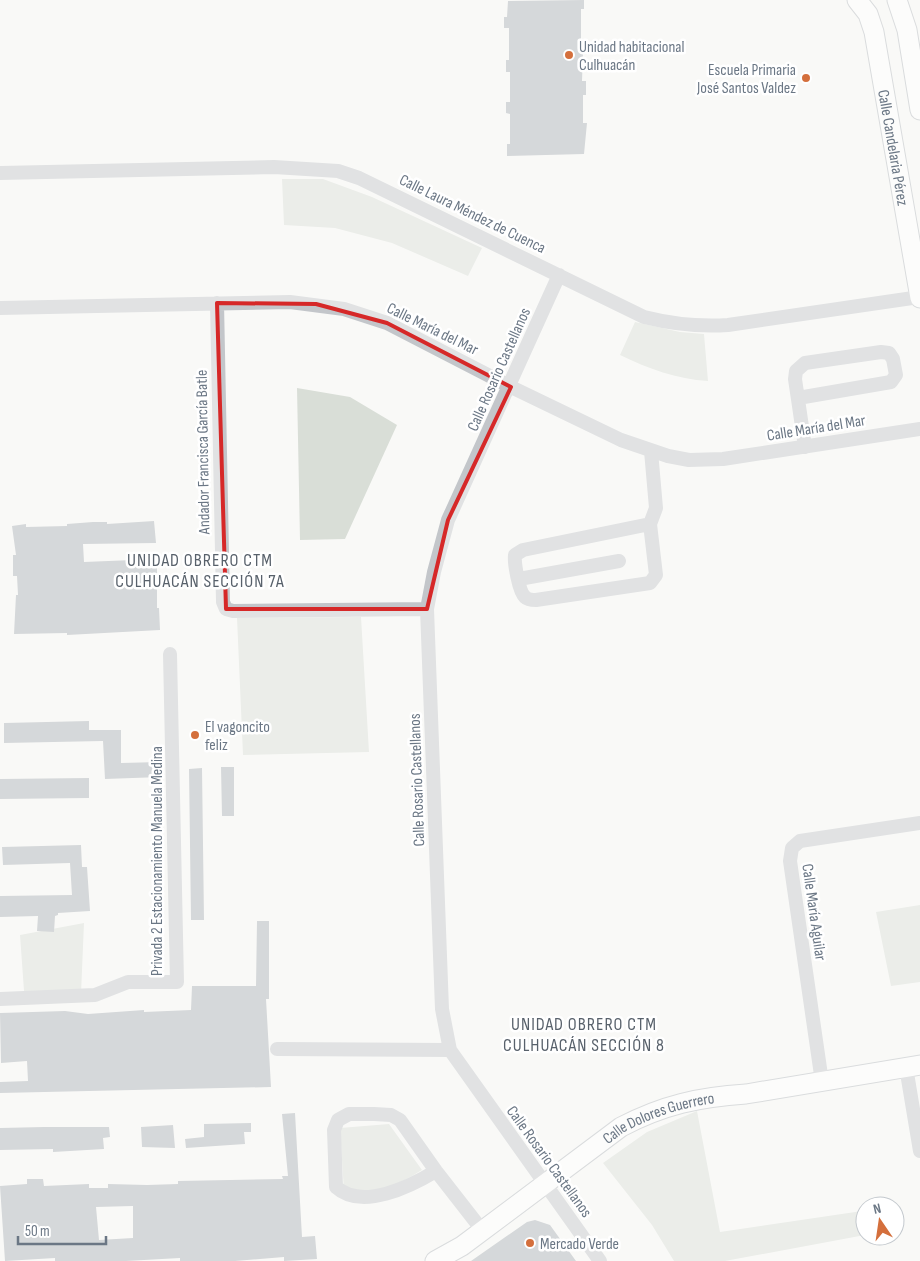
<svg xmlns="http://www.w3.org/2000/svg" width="920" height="1261" font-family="'Sofia Sans Condensed',sans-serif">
<rect width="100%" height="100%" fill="#f9f9f7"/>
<path fill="#d9ded7" d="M282,179h41l49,18 110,51 -14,28 -76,-33 -57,-15 -51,-3z
M635,322l45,10 24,2 4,47c-32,-2 -59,-12 -88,-26z
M297,388l53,9 47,28 -52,114 -45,1z
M361,617l8,135 -126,3 -6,-137z
M920,905v77l-29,4 -15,-74z
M84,923l-3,71 -57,-3 -4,-56z
M697,1111l23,121 142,-21 3,24 -140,26h-51l-22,-36 -49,-62 44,-31z
M389,1124l33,46c-30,18 -42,23 -78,21l-4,-63z"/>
<path fill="#a9afb5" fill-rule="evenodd" d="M584,0v9h-3v30h5v14h-3l-1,28h4v14h-3v28h4l-3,31 -77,2v-12h3v-30l-4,-1v-11h4v-30h-4v-12h3v-32h-5v-11h3l1,-16z
M154,521l2,22 -73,1 1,18 73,-3v49h2l1,22 -93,5v-2l-53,1 2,-39h2l-1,-19h-4v-21h3l-4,-29 14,-2v3l41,-1v-2l26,-2h14v2z
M89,721v9h32v33l39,-1 1,15 -56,2 -2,-38 -99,2v-20z
M221,767h13v49h-12z
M202,768l2,152h-13l-2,-151z
M89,778v20l-89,1v-20z
M81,845l1,22h5l3,44 -32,2v2l-3,1 -1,16 -17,-1 1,-15 -38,1v-21l72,-1 -2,-32 -67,2 -1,-18z
M257,921h12v78h-3l5,88 -271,6v-11l28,-1 -1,-20 -26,2 -1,-50 65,-2 23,3 56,-4v2l47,-2 1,-24h64z
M295,1113l7,124 13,-1 2,23 -33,2v-4l-49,4h-55v-3l-54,3h-71v-3l-50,3 -5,-75 27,-2v-5h16l1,7 45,-2v4h19v-4l39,1 31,-1v-3l105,-2 -1,-3h6l-6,-62zM133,1206v32l-34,2 -3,-33z
M251,1123v9h-7l1,12 -59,4 -1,-9 19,-2v-13z
M173,1125l2,23 -33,-1 -1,-20z
M44,1127h65l1,10 -7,1 1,11 -51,3v-3l-53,1v-22z
M535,1220l15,5 26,36h-105l56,-39z"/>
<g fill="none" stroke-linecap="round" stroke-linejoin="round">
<defs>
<g id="secondary">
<path id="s1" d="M857,0l11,14 6,18 46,266"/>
<path d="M897,0l10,30 13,80"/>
<path id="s2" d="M435,1261l27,-15 159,-119c42,-22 78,-30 125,-33l174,-29"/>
</g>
</defs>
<use href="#secondary" stroke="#b3b8bd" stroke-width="21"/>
<path stroke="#c3c6ca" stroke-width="14" d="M0,173l274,-6 64,4 21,7 285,139c28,7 54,10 84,8l192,-28
M559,275l-111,245 -14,52 -7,37 15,400 8,41 150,211
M217,303l6,299 3,7 7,2 194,-2
M0,308l290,-6 54,7 43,14 124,64 110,53 47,16 21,4 34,-1 197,-30
M798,398l93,-16 5,-7 -3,-16 -4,-6 -8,-1 -76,11 -9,8 -1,8 10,68
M650,524l-127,26 -8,5c-1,8 4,37 10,42 3,3 7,3 11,3l114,-17 6,-8 -6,-51 6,-16 -5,-57
M519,579l100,-18
M0,999l95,-4 33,-13h49l-7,-328
M277,1049l173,1
M906,1067l14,84
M822,1082l-32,-221 2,-13 8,-7 120,-18
M436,1171c-25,15 -74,40 -100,16l-2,-57 4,-10 11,-6h25l17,1 9,5 36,51 46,59"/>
<use href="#secondary" stroke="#fff" stroke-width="19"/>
</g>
<path d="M0 0H920V1261H0ZM217,303l99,1 71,19 124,64 -63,133 -21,89h-201z" fill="#f9f9f7" fill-opacity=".55" fill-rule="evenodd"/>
<path fill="none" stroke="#d62828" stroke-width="4" stroke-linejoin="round" d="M217,303l99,1 71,19 124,64 -63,133 -21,89h-201z"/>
<g fill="#d46f3c" stroke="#fff" stroke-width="2">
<circle cx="569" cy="55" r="5"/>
<circle cx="806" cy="78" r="5"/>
<circle cx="195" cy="735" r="5"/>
<circle cx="530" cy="1243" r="5"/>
</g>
<g text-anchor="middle" stroke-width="5" stroke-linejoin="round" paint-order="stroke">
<g font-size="16" fill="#6b7785" stroke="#fff" text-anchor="start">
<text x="579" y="52">Unidad habitacional<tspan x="579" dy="18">Culhuacán</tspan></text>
<text x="796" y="75" text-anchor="end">Escuela Primaria<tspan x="796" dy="18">José Santos Valdez</tspan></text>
<text x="205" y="732">El vagoncito<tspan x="205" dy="18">feliz</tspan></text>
<text x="540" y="1249">Mercado Verde</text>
</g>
<g font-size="16" fill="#6b7785" stroke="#fff">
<text dy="6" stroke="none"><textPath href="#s1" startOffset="154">Calle Candelaria Pérez</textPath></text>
<text transform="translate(473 213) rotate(26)" y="6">Calle Laura Méndez de Cuenca</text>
<text transform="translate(433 328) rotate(26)" y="6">Calle María del Mar</text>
<text transform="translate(498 369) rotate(-66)" y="6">Calle Rosario Castellanos</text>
<text transform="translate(816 427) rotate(-9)" y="6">Calle María del Mar</text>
<text transform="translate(202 452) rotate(-91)" y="6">Andador Francisca García Batle</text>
<text transform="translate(416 780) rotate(-92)" y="6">Calle Rosario Castellanos</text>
<text transform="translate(156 861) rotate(-90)" y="6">Privada 2 Estacionamiento Manuela Medina</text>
<text transform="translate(815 912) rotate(82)" y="6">Calle María Aguilar</text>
<text dy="6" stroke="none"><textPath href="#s2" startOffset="268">Calle Dolores Guerrero</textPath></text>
<text transform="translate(550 1161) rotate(54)" y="6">Calle Rosario Castellanos</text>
</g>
<g font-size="18" letter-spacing="1" fill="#58616b" stroke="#fff">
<text x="200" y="566">UNIDAD OBRERO CTM<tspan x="200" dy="21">CULHUACÁN SECCIÓN 7A</tspan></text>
<text x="584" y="1030">UNIDAD OBRERO CTM<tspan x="584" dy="21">CULHUACÁN SECCIÓN 8</tspan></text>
</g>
</g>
<g transform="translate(880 1221) rotate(347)"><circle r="24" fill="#ffffff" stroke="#c4c9ce"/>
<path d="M0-4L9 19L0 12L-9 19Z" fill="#d46f3c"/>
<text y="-8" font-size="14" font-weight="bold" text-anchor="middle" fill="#6b7785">N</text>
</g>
<path d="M18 1236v8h88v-8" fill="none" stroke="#6b7785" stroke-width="2.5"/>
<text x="25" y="1236" font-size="15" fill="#6b7785" stroke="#ffffff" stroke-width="4" paint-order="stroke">50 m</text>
</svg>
